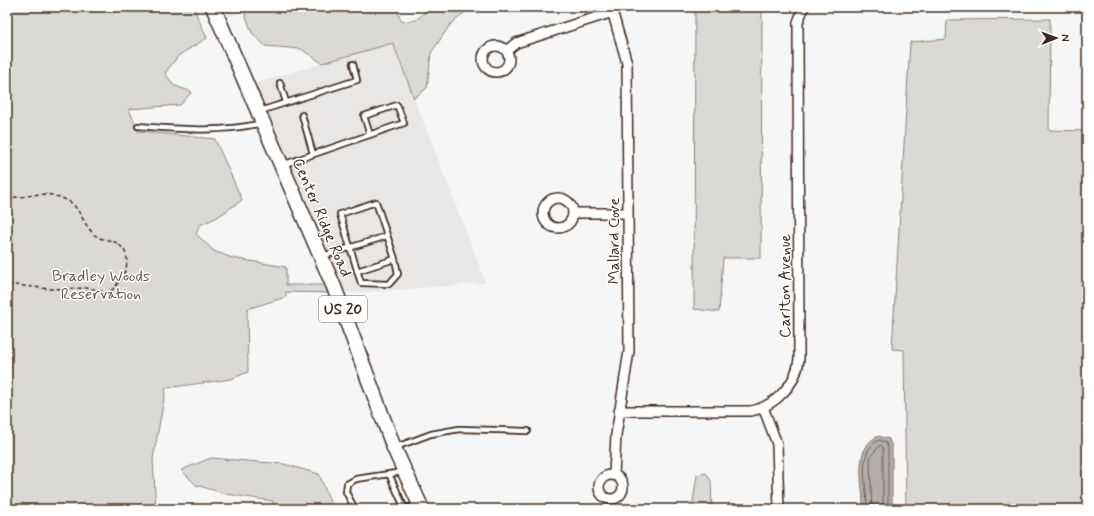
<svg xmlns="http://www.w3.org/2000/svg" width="1094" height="516" font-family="Mynerve,sans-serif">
<rect width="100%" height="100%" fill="#f7f6f6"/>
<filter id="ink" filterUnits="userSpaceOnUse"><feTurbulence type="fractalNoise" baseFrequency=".025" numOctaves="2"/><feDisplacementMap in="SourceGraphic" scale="8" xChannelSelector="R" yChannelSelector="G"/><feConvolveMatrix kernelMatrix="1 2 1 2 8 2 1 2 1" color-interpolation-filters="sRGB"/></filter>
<g filter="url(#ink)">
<path fill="#e9e7e6" d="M219,7h35l-30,11z
M393,43l93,240 -144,11 -89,-210z"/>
<path fill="#dbd9d6" stroke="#8b827a" d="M7,7h186l14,31 -28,17 -14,18 8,12 19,7 -12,13 -51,4 9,22 77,8 27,61 -26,18 -16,7 -4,9 18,17 18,7 54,9v18h45l3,8 -48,-1v5l-39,12 1,63 -17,7 -65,9 -13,71 3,50h-149z
M254,7h141l7,15 14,-2 15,-13h40l-21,18 -19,28 -4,35 -13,10 -21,-55 -71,20 -21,-14 -36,-3 -13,-13 -8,-22z
M695,7h67l-1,251h-38l-4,54 -25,-3z
M1050,19l-1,111 38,1v378h-181l-2,-159 -12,-1 18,-307 36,-3 1,-19z
M211,458l73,6 35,10 14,35h-59l-1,-8 -47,-7 -30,-9 -15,-15z
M706,473l5,8 1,28h-20l5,-34z"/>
<path fill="#b4aeaa" stroke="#847972" d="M878,436l11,3 3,8v62h-29c1,-23 -12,-60 15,-73z"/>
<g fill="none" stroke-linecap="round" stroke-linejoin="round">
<path stroke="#6b5f56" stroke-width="1" d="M867,509c1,-20 -12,-58 12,-69l6,2 3,5v62
M872,509l-2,-47 1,-6 9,-11 3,3v61"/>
<defs>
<path id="lane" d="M280,83l6,19
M260,111l97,-31 -4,-16
M302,115l11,39
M138,126c42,3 83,7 124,-3
M282,165l122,-42 -7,-18 -33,11 6,19
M376,202l19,57 3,15 -9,10 -28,-1 -21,-69z
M323,256l64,-20
M357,271l38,-12
M396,447l35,-13 28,-5 69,2
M389,474l16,35
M355,509l-9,-17 1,-8 9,-5 47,-7
M405,509l13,-5"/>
<path id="street" d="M611,7l16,56 2,288 -13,84 -2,40
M483 59a13 13 0 1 1 26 0a13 13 0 1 1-26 0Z
M506,51l10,-8 97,-31
M543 213a15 15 0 1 1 30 0a15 15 0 1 1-30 0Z
M573,213h55
M763,407l14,37 2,65
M619,411h132c24,-5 46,-27 48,-52l-1,-337 6,-15
M599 487a12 12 0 1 1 24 0a12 12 0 1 1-24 0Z"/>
<path id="primary" d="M213,7l121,280 60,161 28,61"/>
</defs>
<use href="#lane" stroke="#3b2a1e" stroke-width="8"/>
<use href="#street" stroke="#3b2a1e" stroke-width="12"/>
<use href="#primary" stroke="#3b2a1e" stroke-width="17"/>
<path stroke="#3b2a1e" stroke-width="1.5" stroke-dasharray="4 3" stroke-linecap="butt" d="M7,196c13,5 30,-6 48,0 25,6 22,18 36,35 9,12 18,6 27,13 19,14 4,37 -9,49l-20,-5 -39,1 -43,-5"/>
<use href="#lane" stroke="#fff" stroke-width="4.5"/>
<use href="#street" stroke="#fff" stroke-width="9"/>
<use href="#primary" stroke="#fff" stroke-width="14"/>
</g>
</g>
<g text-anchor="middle" stroke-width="3" stroke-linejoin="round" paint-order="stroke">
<rect fill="#fff" stroke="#766a62" stroke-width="1" x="319" y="296" width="48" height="26" rx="3"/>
<g font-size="15" font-weight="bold" fill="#3b2a1e">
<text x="343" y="314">US 20</text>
</g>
<g font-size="16" fill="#3b2a1e" stroke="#fff">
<text transform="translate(323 217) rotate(67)" y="6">Center Ridge Road</text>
<text transform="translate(613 241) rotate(-90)" y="6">Mallard Cove</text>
<text transform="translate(784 286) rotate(-90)" y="6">Carlton Avenue</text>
</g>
<g font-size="16" fill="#63564c" stroke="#fff">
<text x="101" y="281">Bradley Woods<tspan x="101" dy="18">Reservation</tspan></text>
</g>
</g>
<rect width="1094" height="516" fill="none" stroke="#fff" stroke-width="24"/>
<rect x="12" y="12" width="1070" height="492" fill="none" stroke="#3b2a1e" stroke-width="1.5" filter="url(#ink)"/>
<g transform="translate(1056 38) rotate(89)" stroke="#ffffff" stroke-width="3" paint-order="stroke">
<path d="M0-3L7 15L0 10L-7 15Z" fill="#3b2a1e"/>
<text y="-6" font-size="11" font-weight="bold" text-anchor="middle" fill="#3b2a1e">N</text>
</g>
</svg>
